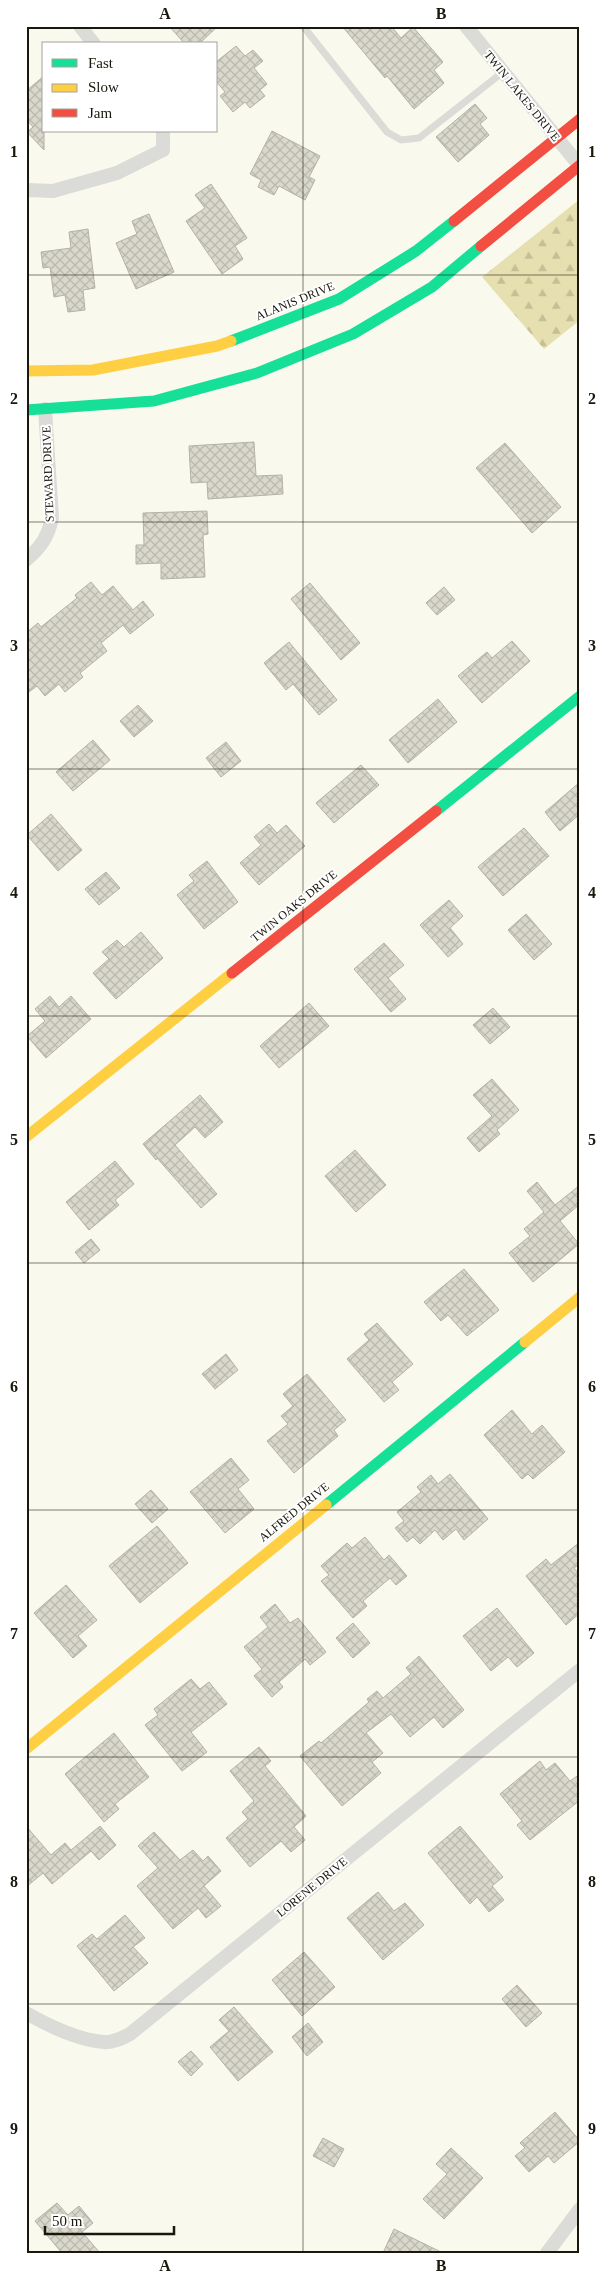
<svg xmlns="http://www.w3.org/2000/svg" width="606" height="2279" font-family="'Times New Roman',serif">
<defs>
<pattern id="forest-firs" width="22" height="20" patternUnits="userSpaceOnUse" patternTransform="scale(1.25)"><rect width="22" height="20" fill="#e6e0b0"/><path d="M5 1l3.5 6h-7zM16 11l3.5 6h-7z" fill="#c5bf96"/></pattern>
<pattern id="building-cross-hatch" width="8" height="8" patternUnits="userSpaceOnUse" patternTransform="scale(1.25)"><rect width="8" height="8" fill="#dad8cc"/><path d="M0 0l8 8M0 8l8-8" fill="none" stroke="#bab9ae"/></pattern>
</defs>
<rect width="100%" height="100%" fill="#faf9ed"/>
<path fill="url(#forest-firs)" d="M580,199v121l-36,29 -62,-72z"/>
<path fill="url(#building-cross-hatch)" stroke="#b3b2a7" d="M169,26h49l-19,18h-14z
M342,26h49l10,12 12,-11 30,35 -9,8 10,13 -30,26 -27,-33 -2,2z
M236,46l9,10 8,-6 10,11 -9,7 13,16 -7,6 5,6 -15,12 -5,-6 -12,10 -13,-16 5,-4 -9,-11v-19z
M44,76v74l-17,-18 6,-5 -7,-8v-28z
M475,104l12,14 -7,6 9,11 -31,27 -22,-25z
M272,131l48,25 -11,21 6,3 -10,20 -26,-14 -5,9 -16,-8 3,-7 -11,-6z
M211,184l36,54 -12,8 8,13 -21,15 -36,-53 19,-13 -10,-13z
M149,214l25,58 -38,17 -20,-46 21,-9 -5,-13z
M88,229l7,59 -12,2 2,20 -17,2 -3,-17 -11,2 -4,-30 -7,1 -2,-16 30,-4 -2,-16z
M254,442l2,34 26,-1 1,19 -75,5 -1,-17 -16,1 -2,-37z
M505,443l56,64 -29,26 -56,-65z
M207,511l1,23 -5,1 2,42 -44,2v-16l-25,1v-19h8l-1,-32z
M91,582l11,13 11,-9 20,24 10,-9 11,14 -24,19 -7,-9 -22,18 6,8 -27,22 3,4 -18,15 -6,-8 -14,12 -8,-10 -11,8v-61l12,-10 3,4 36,-29 -2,-3z
M310,583l50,60 -19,17 -50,-61z
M444,587l11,13 -18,15 -11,-12z
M512,641l18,20 -48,42 -24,-27 29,-24 5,6z
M289,642l48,58 -18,15 -26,-31 -7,6 -22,-27z
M438,699l19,23 -49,41 -19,-23z
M138,705l15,16 -19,16 -14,-16z
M93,740l17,20 -37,31 -17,-19z
M226,742l15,19 -20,16 -15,-19z
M361,765l18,20 -45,38 -18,-20z
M580,782v32l-20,17 -15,-19z
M51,814l31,36 -24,21 -31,-36z
M269,824l8,9 9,-8 19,21 -46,39 -19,-22 21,-18 -7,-8z
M524,828l25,28 -46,40 -25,-29z
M207,861l31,41 -34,27 -27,-34 17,-14 -5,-6z
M106,872l14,16 -21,17 -14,-16z
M449,900l14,16 -13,12 13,16 -15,13 -28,-32z
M526,914l26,30 -18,16 -26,-30z
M141,932l22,26 -47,41 -23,-26 16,-14 -7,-7 15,-12 7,7z
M384,943l20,22 -16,13 18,21 -15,13 -37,-43z
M50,996l9,11 12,-11 20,23 -45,39 -19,-22 18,-15 -10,-12z
M309,1003l20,23 -50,42 -19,-22z
M493,1008l17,19 -20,17 -17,-19z
M492,1079l27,31 -22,20 3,4 -21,18 -12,-14 25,-22 -19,-21z
M200,1095l23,27 -18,16 -10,-11 -20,18 42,49 -16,14 -44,-50 -1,2 -13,-16z
M355,1150l31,35 -30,27 -31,-36z
M115,1161l19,23 -19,16 4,5 -30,25 -23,-28z
M537,1182l18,23 25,-20v19l-20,17 19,23 -46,38 -24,-29 21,-17 -6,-7 20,-17 -17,-21z
M91,1239l9,11 -16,13 -9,-11z
M464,1269l35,41 -32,26 -19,-21 -7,6 -17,-19z
M377,1323l36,41 -21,18 7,8 -15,12 -37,-43 22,-19 -5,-6z
M226,1354l12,16 -23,19 -13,-15z
M307,1374l39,46 -12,10 4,6 -44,37 -27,-32 21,-17 -7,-8 12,-10 -10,-12z
M512,1410l20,24 10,-9 23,27 -32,27 -5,-5 -6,5 -38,-44z
M231,1458l18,22 -11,9 16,20 -29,24 -35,-41z
M450,1474l38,45 -24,21 -8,-11 -13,11 -8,-10 -15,14 -7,-7 -6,5 -12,-14 9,-7 -7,-9 24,-20 -4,-5 14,-12 7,9z
M151,1490l17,19 -16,14 -17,-19z
M157,1526l31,37 -48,40 -31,-37z
M365,1537l19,23 5,-5 18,21 -11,9 -6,-7 -27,23 4,5 -14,12 -32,-37 8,-6 -8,-9 26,-23 5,5z
M580,1542v22l-6,4 6,7v38l-14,12 -40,-49 20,-17 5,6z
M66,1585l31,35 -19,16 9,10 -14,12 -39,-45z
M275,1604l15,19 8,-5 28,34 -16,13 -5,-6 -26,23 4,5 -11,10 -18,-21 8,-7 -18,-22 24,-20 -8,-10z
M497,1608l37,45 -17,14 -9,-10 -17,14 -28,-35z
M353,1623l17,20 -17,15 -17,-20z
M419,1656l45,54 -21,18 -9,-11 -24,20 -19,-23 -25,19 17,20 -11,9 9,11 -39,33 -42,-50 19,-15 2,2 48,-41 -2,-3 10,-8 6,7 28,-24 -5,-6z
M191,1679l9,10 9,-7 18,22 -36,28 16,20 -25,19 -37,-46 13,-10 -4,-6z
M114,1733l35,44 -34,27 4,5 -15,13 -39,-48z
M259,1747l12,14 -6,5 41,50 -12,11 11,13 -14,12 -10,-11 -31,26 -24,-29 22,-19 -6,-7 12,-11 -24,-30z
M540,1761l6,9 9,-7 15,18 10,-7v26l-50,40 -13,-15 5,-4 -22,-27z
M26,1826l25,29 14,-12 6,7 29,-24 16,19 -17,15 -8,-9 -39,33 -9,-11 -17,14z
M460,1826l43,51 -11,9 12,14 -15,12 -12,-15 -7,7 -42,-51z
M154,1832l26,28 13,-10 10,11 5,-5 13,15 -17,15 17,20 -15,12 -8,-10 -25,21 -36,-43 21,-18 -20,-22z
M378,1892l16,19 11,-8 19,22 -41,35 -36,-42z
M125,1915l20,23 -12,9 15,16 -34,28 -37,-45 15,-12 5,5z
M304,1952l31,35 -33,29 -30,-36z
M517,1985l25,28 -16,14 -24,-28z
M234,2007l39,45 -35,29 -28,-34 19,-16 -10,-11z
M308,2023l15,19 -16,14 -15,-19z
M191,2051l12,13 -12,12 -13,-14z
M555,2112l25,29 -26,22 -6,-7 -19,16 -14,-16 10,-8 -5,-5z
M323,2138l21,11 -10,18 -21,-11z
M451,2148l32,30 -39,41 -21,-20 24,-25 -11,-10z
M57,2203l11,12 11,-9 14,17 -11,9 18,21h-38l-27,-32z
M394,2229l49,24h-60z"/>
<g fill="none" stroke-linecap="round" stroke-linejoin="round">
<path stroke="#dbdbd7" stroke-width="7" d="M303,26l84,106 14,8 18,-2 84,-66"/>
<path stroke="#dbdbd7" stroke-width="14" d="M80,26l14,18
M466,26l113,139
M26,190l27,1 64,-18 46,-23v-19
M26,560c15,-13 22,-23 26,-42l-7,-109
M26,2013c23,13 52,27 78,29 9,1 18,-4 26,-8l450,-364
M547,2253l33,-44"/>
<path stroke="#16e098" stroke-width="11" d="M231,341l108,-42 77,-48 38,-30
M26,410l128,-9 103,-28 96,-39 79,-47 49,-41
M436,811l144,-115
M326,1505l199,-163"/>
<path stroke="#ffcf43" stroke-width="11" d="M26,371l67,-1 124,-24 14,-5
M26,1137l206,-164
M525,1342l55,-45
M26,1749l300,-244"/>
<path stroke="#f24e42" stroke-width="11" d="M454,221l126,-102
M481,246l99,-81
M232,973l204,-162"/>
</g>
<path fill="none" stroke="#1a180c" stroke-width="1" stroke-opacity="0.55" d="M303,26v2227M26,275h554M26,522h554M26,769h554M26,1016h554M26,1263h554M26,1510h554M26,1757h554M26,2004h554"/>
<g text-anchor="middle" stroke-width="4" stroke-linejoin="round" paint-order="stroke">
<g font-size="12" fill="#1a180c" stroke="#fff">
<text transform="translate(522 96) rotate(51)" y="4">TWIN LAKES DRIVE</text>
<text transform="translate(295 301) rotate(-22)" y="4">ALANIS DRIVE</text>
<text transform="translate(48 474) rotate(-92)" y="4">STEWARD DRIVE</text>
<text transform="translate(294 906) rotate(-39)" y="4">TWIN OAKS DRIVE</text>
<text transform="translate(294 1512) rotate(-39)" y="4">ALFRED DRIVE</text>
<text transform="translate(312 1887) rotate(-39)" y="4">LORENE DRIVE</text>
</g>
</g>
<rect width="606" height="2279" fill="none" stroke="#ffffff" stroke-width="55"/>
<rect x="42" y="42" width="175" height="90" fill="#ffffff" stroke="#a3a39e"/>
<rect x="52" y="59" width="25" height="8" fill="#16e098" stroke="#a3a39e"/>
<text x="88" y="68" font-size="15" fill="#1a180c">Fast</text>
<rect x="52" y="84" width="25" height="8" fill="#ffcf43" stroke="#a3a39e"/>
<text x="88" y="92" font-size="15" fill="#1a180c">Slow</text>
<rect x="52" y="109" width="25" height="8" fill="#f24e42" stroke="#a3a39e"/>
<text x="88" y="118" font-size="15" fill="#1a180c">Jam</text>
<path d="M45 2226v8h129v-8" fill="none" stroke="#1a180c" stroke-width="2.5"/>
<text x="52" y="2226" font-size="15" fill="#1a180c" stroke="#ffffff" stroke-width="4" paint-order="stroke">50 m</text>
<rect x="28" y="28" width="550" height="2224" fill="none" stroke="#1a180c" stroke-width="2"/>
<g font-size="16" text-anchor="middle" font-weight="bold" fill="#1a180c">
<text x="165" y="19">A</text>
<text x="441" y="19">B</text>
<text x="14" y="157">1</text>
<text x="592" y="157">1</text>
<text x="14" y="404">2</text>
<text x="592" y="404">2</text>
<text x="14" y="651">3</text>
<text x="592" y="651">3</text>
<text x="14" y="898">4</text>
<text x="592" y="898">4</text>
<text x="14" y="1145">5</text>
<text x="592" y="1145">5</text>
<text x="14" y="1392">6</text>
<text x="592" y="1392">6</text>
<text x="14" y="1639">7</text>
<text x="592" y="1639">7</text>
<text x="14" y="1887">8</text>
<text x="592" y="1887">8</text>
<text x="14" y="2134">9</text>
<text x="592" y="2134">9</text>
<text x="165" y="2271">A</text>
<text x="441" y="2271">B</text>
</g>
</svg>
